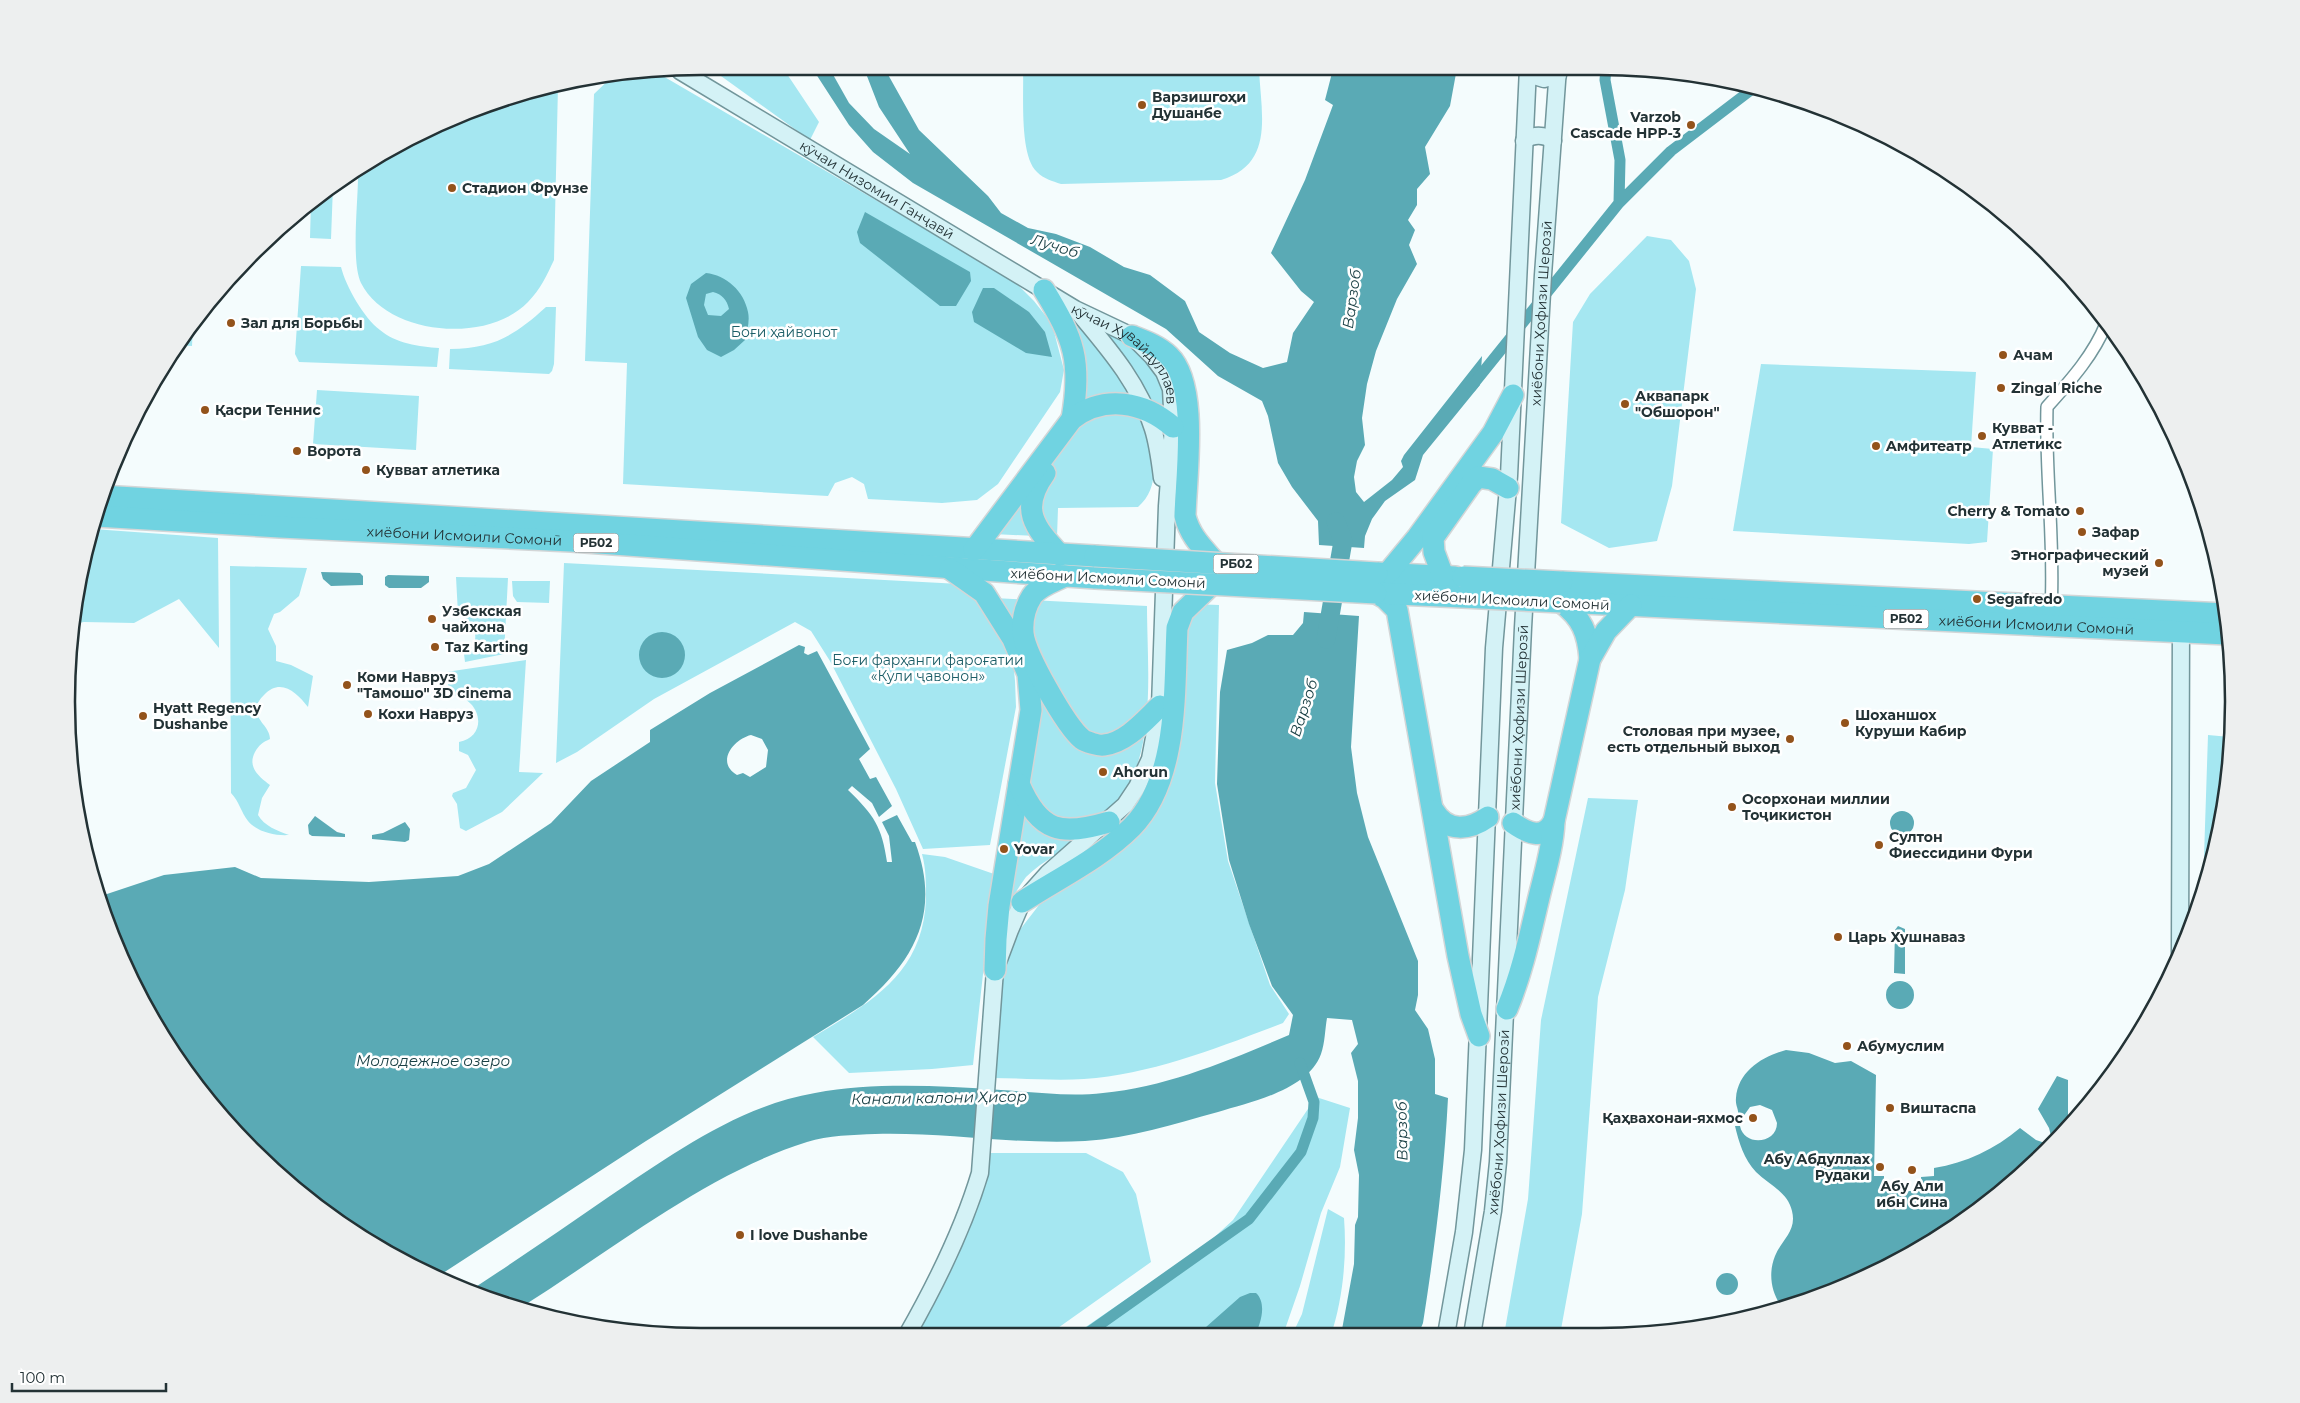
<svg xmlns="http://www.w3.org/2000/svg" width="2300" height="1403" font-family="Montserrat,sans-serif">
<rect width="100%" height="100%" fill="#f4fcfd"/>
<path fill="#a5e7f1" d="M1259,69c2,45 16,95 -38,111l-160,4c-9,-3 -17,-5 -24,-12 -18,-16 -13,-78 -14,-102z
M714,71h71l34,51 -9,18z
M617,72h39l357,208 21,21 18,23 12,46 -4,22 -62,92 -21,16 -35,3 -74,-4 -4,-15 -12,-7 -17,6 -7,13 -205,-12 4,-121 -42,-2 9,-267z
M558,86l-4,174c-7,15 -14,30 -26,42 -40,42 -140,34 -167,-19 -10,-21 -3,-81 -3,-106l-7,-2 69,-43 78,-32z
M333,186l-2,53 -21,-1 1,-37z
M1647,236l24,4 18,21 7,28 -24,197 -15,55 -48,7 -48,-25 12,-201 17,-28z
M301,266l40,1c5,20 23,51 39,63 15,13 40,17 59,18l-2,19 -138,-5 -4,-8z
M546,307h10l-2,57 -2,7 -3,3 -100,-5 1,-20c44,-1 64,-13 96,-42z
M1058,308c34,26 55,60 79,94l-52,3z
M193,324l-1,22 -16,-1z
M1107,330l28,17 28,32 4,37 -17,-14 -50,-70z
M1761,364l215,8 -5,75 22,2 -6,93 -18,2 -236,-13z
M317,390l102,6 -3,54 -103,-6z
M1140,413c10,31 26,69 -2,94l-80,1 -1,29 -64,-3 95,-119z
M93,529l125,9 1,110 -40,-49 -45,24 -50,-1 -13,2z
M564,563l415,22 34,75 2,21 1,26 -26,138 -67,4 -27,-60 -66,-128 -19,-30 -16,-9 -141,77 -77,53 -21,11z
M230,566l77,2 -8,28 -19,16 -6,2 -6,15 8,17v15l15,4 22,11 -5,31c-11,-14 -27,-30 -44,-12 -3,3 -7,8 -8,13 0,13 14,19 14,31 -7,3 -11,6 -15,13 -8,15 4,25 15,33l-8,13 -4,17c6,11 20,16 31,20 -14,1 -32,-3 -41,-14 -7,-9 -9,-20 -17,-28z
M456,577l52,1 -4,76 -39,8 -1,-8 8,-3c7,-17 3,-30 -14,-37z
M512,581h38l-1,22 -32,-1 -4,-6z
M994,598l153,8c0,57 9,133 -21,184 -11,18 -26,31 -42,44 -17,16 -41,26 -58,43 -6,8 -11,17 -17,25l24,-194z
M1192,604l27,1 -4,178 13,78 42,124 19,29 -6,9c-64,24 -130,51 -199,56 -31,2 -62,-1 -92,-1l11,-123 12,-19 31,-40 101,-86 32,-181z
M526,660l-7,112 24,1 -41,39 -36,19 -6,-3 -3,-24 -5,-8 1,-3 13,-5 10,-18 -8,-15 -9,-4v-9c31,-6 22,-46 -9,-47l-4,-23z
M2208,735l22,2 -9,89 -18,61z
M1588,798l50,2 -13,90 -27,107 -16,217 -22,121h-56l24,-136 13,-179z
M922,854l23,3 49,17 -21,191 -41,4 -83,4 -36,-36c58,-35 110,-63 113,-138 0,-17 0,-30 -4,-45z
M1316,1097l34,11 -10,59 -19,46 -21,73 -17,49h-209l134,-92 25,-23z
M985,1153h101l37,19 13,22 15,68 -103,73h-135z
M1328,1209l16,9c3,38 -1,81 -13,117h-39l10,-21z"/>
<path fill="#5aaab5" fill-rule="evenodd" d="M1457,68l-7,38 -25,41 5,27 -13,15v16l-9,15 7,10 -6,15 8,19 -20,35 -21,52 -9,33 -5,34 3,27 -8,16 -3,16 2,15 8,10 28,-22 11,-13 -2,-6 3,-6 78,-99 -2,29 -57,70 -8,25 -30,21 -13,18 -7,17 -1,12 -45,-3 -1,-24 -26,-34 -14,-24 -10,-47 -6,-15 -44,-25 -52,-47 -253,-146 -40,-31 -24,-27 -35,-54h17l18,32 25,26 36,25 -31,-47 -14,-36h21l33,59 69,66 13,17 27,15 28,6 34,13 34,20 26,8 35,26 14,31 31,21 33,15 24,-6 6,-29 21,-31 -13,-11 -30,-38 34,-73 28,-75 -8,-5 8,-31z
M865,212l105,60 1,9 -15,25h-16l-80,-63 -3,-11z
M706,273c20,2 38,18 42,39 2,9 -1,19 -3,28l-11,10 -13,7 -14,-7 -9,-13 -12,-39 5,-14zM713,292c9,2 14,8 16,17l-8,7 -13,-1 -4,-10 2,-11z
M983,288h11l35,24 16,20 7,25 -26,-4 -52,-31 -2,-10z
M321,572l39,1 3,3v9l-32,1 -8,-7z
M388,575l41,1v6l-8,6h-32l-4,-3v-8z
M1304,612l55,4 -8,131 6,46 11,44 50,124v34l-3,15 13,19 7,30v35l13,4c-4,77 -13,148 -25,225l-5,12h-77l13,-71 1,-39 3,-8 1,-42 -5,-25 4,-32v-37l-7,-28 7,-9 -6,-24 -25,-2c-2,11 -2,25 -6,36 -13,36 -70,48 -103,58 -44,12 -88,26 -133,29 -70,4 -140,-9 -210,-7 -21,1 -47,1 -68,8 -102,32 -196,109 -287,166l-23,-5 -26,-13c46,-30 91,-61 136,-92 64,-43 131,-92 208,-105 60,-11 125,-7 186,-3 34,2 68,7 102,3 64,-6 127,-33 186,-58l4,-20 -21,-29 -23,-62 -20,-64 -12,-76 3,-92 7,-42 25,-7 16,-8h25l10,-12z
M639 655a23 23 0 1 1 46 0a23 23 0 1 1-46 0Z
M799,645l6,2 -1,6 4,2 9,-4 53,98 -11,10 11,20 6,-2 16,29 -13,11 -7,-14 -20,-17 -4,4c26,25 34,37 39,72h5l-3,-26 -7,-14 15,-7 15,27h3c26,70 1,117 -52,163l-217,136 -206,134 -92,-45 -95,-79 -56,-63 -46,-69 -51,-113 -5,-18 6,8 63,-21 71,-8 26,11 108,4 89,-6 31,-12 62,-41 40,-42 59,-39v-12l60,-37zM751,735l11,4 6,11 -2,17 -16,10 -7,-4 -6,2c-22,-13 -3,-36 14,-40z
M1890 823a12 12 0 1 1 24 0a12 12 0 1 1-24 0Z
M315,816l22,16 8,2v3l-33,-1 -3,-2 -1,-9z
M405,822l5,7 -1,11 -4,2 -33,-3v-4l11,-2z
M1898,926l7,3v45l-11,-1 1,-43z
M1886 995a14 14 0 1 1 28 0a14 14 0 1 1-28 0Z
M1786,1050l23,3 26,10 16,-2 25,14 -2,101h10v15h37v-14l13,-1v-8c32,-5 61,-19 86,-40l16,12 12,4 -19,22 -15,10 -9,12 -89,64 -114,51 -20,4c-11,-14 -14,-34 -7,-51 7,-17 22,-25 17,-45 -4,-19 -24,-27 -36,-39 -12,-13 -17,-29 -21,-46h5c4,21 37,18 37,-3l-5,-13 -12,-5 -10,2 -10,14h-2c2,-12 -3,-14 -2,-23 2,-27 27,-42 50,-48z
M2057,1076l11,4v41l-16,19 -3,-12 -11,-19z
M1716 1284a11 11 0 1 1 22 0a11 11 0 1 1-22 0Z
M1250,1293h6c11,10 5,30 -1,42h-58l43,-38z"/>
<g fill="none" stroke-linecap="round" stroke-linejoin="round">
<path stroke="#5aaab5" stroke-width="11" d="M1606,68l-1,12 15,80 -1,43
M1471,387l148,-184 52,-52 80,-61
M1085,1335l164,-116 52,-67 12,-34 1,-16 -14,-39"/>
<path stroke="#5aaab5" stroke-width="19" d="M1326,639l17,-98 -7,-19"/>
<defs>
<path id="street" d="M2051,609c4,-67 -6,-135 -4,-202 23,-26 46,-51 59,-83"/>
<g id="secondary">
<path id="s1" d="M680,71l395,238 57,27 20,20 12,16 7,17 2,38 -6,79 -7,200 -10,53 -13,28 -12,18 -77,68 -26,29 -12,28 -15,40 -15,203c-17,57 -44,111 -73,162"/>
<path d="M1528,74l16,5 14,-4"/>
<path d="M1524,141c8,-7 21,-7 29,0"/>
<path d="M1078,312c30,36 61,71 75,117 5,16 7,33 9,49"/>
<path d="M2180,954l1,-332"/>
<path d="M1446,1335l18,-103 9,-82 21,-502 15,-172 19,-408"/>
<path id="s2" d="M1472,1335l21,-124 5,-49 25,-534 20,-353 15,-207"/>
</g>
<g id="highway">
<path d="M1044,290c30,49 38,71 28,129"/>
<path d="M1132,336c13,5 27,10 37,20 30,29 17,119 16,160 5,20 17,31 30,46"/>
<path d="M1045,473c-26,36 -11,54 15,82"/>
<path d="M101,496l994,60"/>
<path id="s3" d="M96,516l184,11 291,14 524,37"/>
<path d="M974,550l98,-131c32,-24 71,-18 101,8"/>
<path d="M950,569l34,24 29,46 15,35 3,36 -32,196 -3,33 -1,31"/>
<path d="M1378,573l77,4"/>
<path d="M1388,573l29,-35 76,-105 20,-38"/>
<path d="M1065,576c-12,6 -26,10 -33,20 -7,11 -10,24 -9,37 2,21 43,93 59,106 4,3 17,7 22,6 22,-2 41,-25 56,-39"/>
<path d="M1443,576l-9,-24 -1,-14 38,-54 7,-7 14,2 16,9"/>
<path d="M1562,582l663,32"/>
<path d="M1376,593l9,5 12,12 61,346 13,58 8,22"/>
<path d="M1376,593l86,4"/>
<path id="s4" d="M1561,602l666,32"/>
<path d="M1561,602c21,16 27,31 29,57"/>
<path d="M1019,784c21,49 42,52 90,38"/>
<path d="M1434,811c13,22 36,19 54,6"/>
<path d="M1513,823c14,10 31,18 41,-2"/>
<path d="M1022,902c37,-24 79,-44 110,-75 47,-48 42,-137 45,-199l6,-16 29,-28"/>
<path d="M1507,1009c15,-36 23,-74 32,-112 6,-25 14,-50 15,-76l36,-162 16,-28 25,-26"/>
</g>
</defs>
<use href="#street" stroke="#72969b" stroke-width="14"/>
<use href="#secondary" stroke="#72969b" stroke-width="19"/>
<use href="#highway" stroke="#d3d6d7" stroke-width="24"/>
<use href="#street" stroke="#fff" stroke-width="11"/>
<use href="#secondary" stroke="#d4f2f6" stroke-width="16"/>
<use href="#highway" stroke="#70d3e1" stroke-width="21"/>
<defs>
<path id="highway-bridge" d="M1095,556l282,17
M1463,577l99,5
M1095,578l281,15
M1462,597l99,5"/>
</defs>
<use href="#highway-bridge" stroke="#d3d6d7" stroke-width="24" stroke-linecap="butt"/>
<use href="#highway-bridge" stroke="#70d3e1" stroke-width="21"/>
</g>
<g fill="#93531b" stroke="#fff" stroke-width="2">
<circle cx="1142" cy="105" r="5"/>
<circle cx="1691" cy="125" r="5"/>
<circle cx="452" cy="188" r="5"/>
<circle cx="231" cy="323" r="5"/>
<circle cx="2003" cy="355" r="5"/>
<circle cx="2001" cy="388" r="5"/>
<circle cx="1625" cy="404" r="5"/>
<circle cx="205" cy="410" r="5"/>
<circle cx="1982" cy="436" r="5"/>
<circle cx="1876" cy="446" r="5"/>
<circle cx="297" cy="451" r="5"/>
<circle cx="366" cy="470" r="5"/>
<circle cx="2080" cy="511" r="5"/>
<circle cx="2082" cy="532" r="5"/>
<circle cx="2159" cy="563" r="5"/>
<circle cx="1977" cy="599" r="5"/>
<circle cx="432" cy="619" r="5"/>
<circle cx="435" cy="647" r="5"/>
<circle cx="347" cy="685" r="5"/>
<circle cx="368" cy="714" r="5"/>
<circle cx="143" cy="716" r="5"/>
<circle cx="1845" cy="723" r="5"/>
<circle cx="1790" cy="739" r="5"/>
<circle cx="1103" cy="772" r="5"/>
<circle cx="1732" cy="807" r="5"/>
<circle cx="1879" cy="845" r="5"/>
<circle cx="1004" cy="849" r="5"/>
<circle cx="1838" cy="937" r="5"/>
<circle cx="1847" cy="1046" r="5"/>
<circle cx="1890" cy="1108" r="5"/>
<circle cx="1753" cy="1118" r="5"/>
<circle cx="1880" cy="1167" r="5"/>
<circle cx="1912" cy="1170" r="5"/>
<circle cx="740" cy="1235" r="5"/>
</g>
<g text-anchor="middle" stroke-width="5" stroke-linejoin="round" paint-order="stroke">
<g fill="#fff" stroke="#657072" stroke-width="1">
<rect x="573.5" y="533.5" width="45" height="19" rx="4"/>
<rect x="1213.5" y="554.5" width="45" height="19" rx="4"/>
<rect x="1883.5" y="609.5" width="45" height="19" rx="4"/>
</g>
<g font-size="12" font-weight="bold" fill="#233235">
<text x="596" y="547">РБ02</text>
<text x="1236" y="568">РБ02</text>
<text x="1906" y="623">РБ02</text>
</g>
<g font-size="14" font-weight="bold" fill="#233235" stroke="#fff" text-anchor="start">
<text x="1152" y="102">Варзишгоҳи<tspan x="1152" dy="16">Душанбе</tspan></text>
<text x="1681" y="122" text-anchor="end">Varzob<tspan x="1681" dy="16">Cascade HPP-3</tspan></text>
<text x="462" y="193">Стадион Фрунзе</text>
<text x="241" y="328">Зал для Борьбы</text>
<text x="2013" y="360">Ачам</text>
<text x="2011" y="393">Zingal Riche</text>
<text x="1635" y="401">Аквапарк<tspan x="1635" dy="16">"Обшорон"</tspan></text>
<text x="215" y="415">Қасри Теннис</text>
<text x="1992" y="433">Кувват -<tspan x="1992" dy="16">Атлетикс</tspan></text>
<text x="1886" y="451">Aмфитеатр</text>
<text x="307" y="456">Ворота</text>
<text x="376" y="475">Кувват атлетика</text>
<text x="2070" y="516" text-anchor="end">Cherry &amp; Tomato</text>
<text x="2092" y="537">Зафар</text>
<text x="2149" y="560" text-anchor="end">Этнографический<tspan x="2149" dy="16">музей</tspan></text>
<text x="1987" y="604">Segafredo</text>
<text x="442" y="616">Узбекская<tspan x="442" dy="16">чайхона</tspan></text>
<text x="445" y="652">Taz Karting</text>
<text x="357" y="682">Коми Навруз<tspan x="357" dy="16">"Тамошо" 3D cinema</tspan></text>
<text x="153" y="713">Hyatt Regency<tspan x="153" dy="16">Dushanbe</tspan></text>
<text x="378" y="719">Кохи Навруз</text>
<text x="1855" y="720">Шоханшох<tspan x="1855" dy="16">Куруши Кабир</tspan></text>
<text x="1780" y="736" text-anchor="end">Столовая при музее,<tspan x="1780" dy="16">есть отдельный выход</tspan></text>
<text x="1113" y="777">Ahorun</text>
<text x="1742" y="804">Осорхонаи миллии<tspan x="1742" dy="16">Тоҷикистон</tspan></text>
<text x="1889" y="842">Султон<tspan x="1889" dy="16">Фиессидини Фури</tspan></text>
<text x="1014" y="854">Yovar</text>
<text x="1848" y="942">Царь Хушнаваз</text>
<text x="1857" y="1051">Абумуслим</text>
<text x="1900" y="1113">Виштаспа</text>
<text x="1743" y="1123" text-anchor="end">Қаҳвахонаи-яхмос</text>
<text x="1870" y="1164" text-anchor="end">Абу Абдуллах<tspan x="1870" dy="16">Рудаки</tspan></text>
<text x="1912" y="1191" text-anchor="middle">Абу Али<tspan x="1912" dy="16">ибн Сина</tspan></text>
<text x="750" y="1240">I love Dushanbe</text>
</g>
<g font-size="14" fill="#233235" stroke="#fff">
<text dy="5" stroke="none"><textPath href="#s1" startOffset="230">кӯчаи Низомии Ганҷавӣ</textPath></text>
<text dy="5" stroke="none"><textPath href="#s2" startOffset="1025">хиёбони Ҳофизи Шерозӣ</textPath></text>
<text dy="5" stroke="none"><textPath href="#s1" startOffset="532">кӯчаи Хувайдуллаев</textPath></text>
<text dy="5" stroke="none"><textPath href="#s3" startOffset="369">хиёбони Исмоили Сомонӣ</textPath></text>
<text transform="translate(1108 578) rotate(3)" y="5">хиёбони Исмоили Сомонӣ</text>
<text transform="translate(1512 600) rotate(3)" y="5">хиёбони Исмоили Сомонӣ</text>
<text dy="5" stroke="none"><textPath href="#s4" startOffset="476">хиёбони Исмоили Сомонӣ</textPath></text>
<text dy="5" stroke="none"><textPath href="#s2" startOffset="620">хиёбони Ҳофизи Шерозӣ</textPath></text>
<text dy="5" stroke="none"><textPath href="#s2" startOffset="215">хиёбони Ҳофизи Шерозӣ</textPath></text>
</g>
<g font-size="14" fill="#1c5e67" stroke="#fff">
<text x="784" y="337">Боғи ҳайвонот</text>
<text x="928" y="665">Боғи фарҳанги фароғатии<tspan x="928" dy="16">«Кули ҷавонон»</tspan></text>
</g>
<g font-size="15" font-style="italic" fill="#1b4146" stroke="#fff">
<text transform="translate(1055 246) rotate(17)" y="5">Лучоб</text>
<text transform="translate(1352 299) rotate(-82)" y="5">Варзоб</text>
<text transform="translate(1304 708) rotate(-72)" y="5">Варзоб</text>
<text x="433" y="1066">Молодежное озеро</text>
<text transform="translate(939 1098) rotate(-1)" y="5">Канали калони Ҳисор</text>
<text transform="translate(1402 1131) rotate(-91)" y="5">Варзоб</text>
</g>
</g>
<path d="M0 0H2300V1403H0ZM701 75H1599A626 626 0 0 1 2225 701V702A626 626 0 0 1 1599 1328H701A626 626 0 0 1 75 702V701A626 626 0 0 1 701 75Z" fill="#edefef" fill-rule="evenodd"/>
<path fill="none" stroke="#233235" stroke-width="2.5" d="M701 75H1599A626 626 0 0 1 2225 701V702A626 626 0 0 1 1599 1328H701A626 626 0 0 1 75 702V701A626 626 0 0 1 701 75Z"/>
<path d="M12 1383v8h154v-8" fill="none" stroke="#233235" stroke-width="2.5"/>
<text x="20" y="1383" font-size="15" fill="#233235" stroke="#ffffff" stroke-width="4" paint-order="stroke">100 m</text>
</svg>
